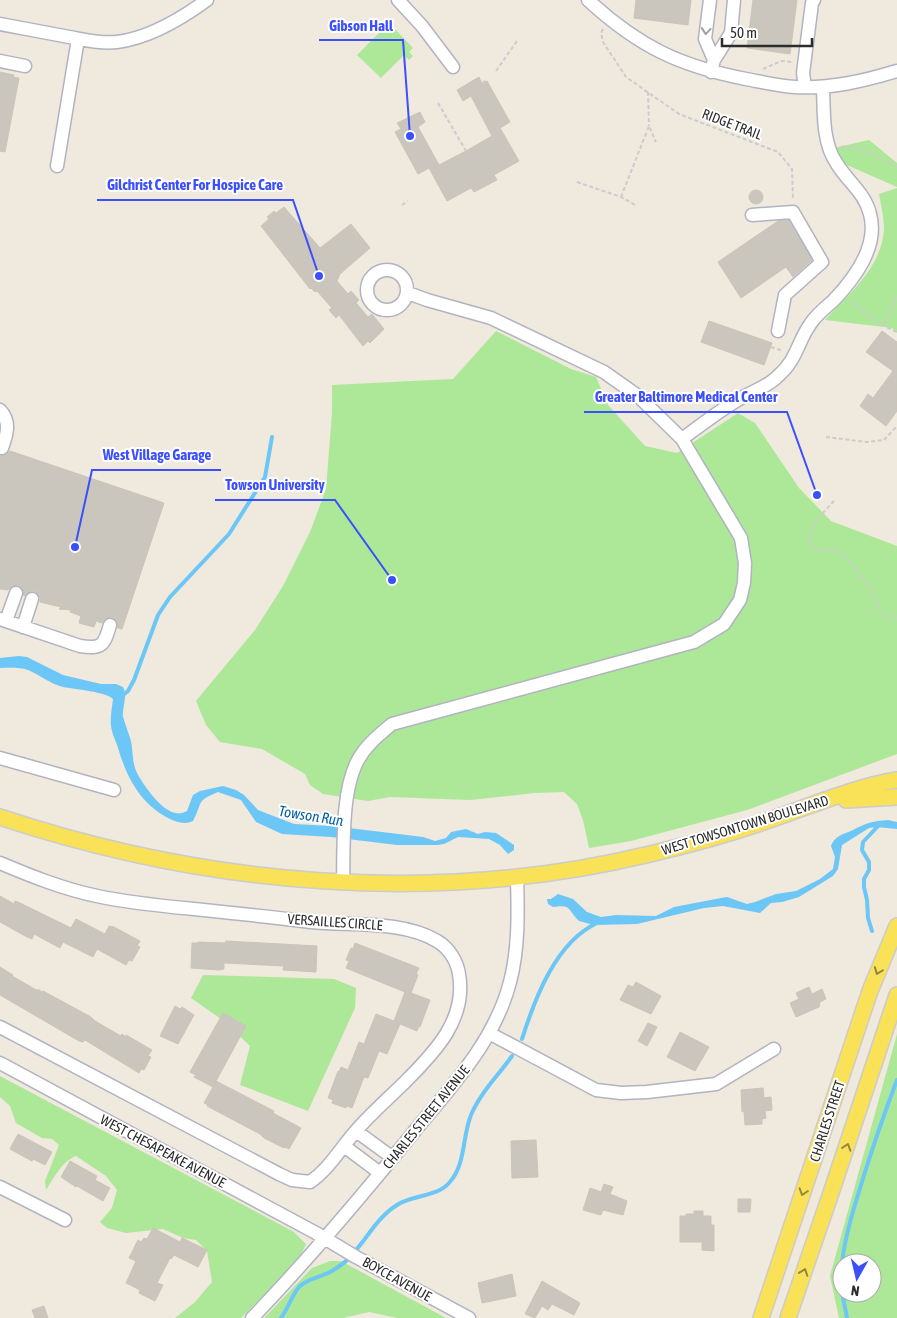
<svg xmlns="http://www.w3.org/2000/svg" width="897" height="1318" font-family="'Asap Condensed',sans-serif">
<rect width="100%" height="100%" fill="#efe9de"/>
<path fill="#ace898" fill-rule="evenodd" d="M389,23l24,25 -4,4 4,4 -4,4 -5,-5 -23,23 -24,-23z
M869,140l28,23v24l-57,-25 -6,-14z
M897,188v145l-5,-5 -67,-8c24,-26 57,-53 59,-91 0,-12 -3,-24 -5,-35z
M496,331l75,38 25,8 12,28 37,41 32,7 61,-40 17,10 44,65 32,33 66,25v208l-150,56 -116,31 -42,7 -6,-28 -6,-16 -13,-12 -29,1 -65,7 -80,-3 -22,4 -45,-7 -13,-9 -5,-11 -43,-25 -42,-7 -14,-17 -10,-24 59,-71 28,-44 27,-54 16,-43 6,-76v-28l121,-6z
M203,975l131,4 22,9 -1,20 -47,103 -68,-26 10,-39 -26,-25 -33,-23z
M897,1034v284h-58l-9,-42zM842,1263h30v30h-30z
M0,1076l294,156 12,12 -7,15 -58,59h-66l20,-16 17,-20 -5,-31 -11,-11 -13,-2 -20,-9 -37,4 -19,-5 -7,-6 12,-14 5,-18 -11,-14 -30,-20c-14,5 -22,22 -30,34l-1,-9 14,-36 -7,-6 -10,-1 -26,-15 -6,-17 -10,-9z
M330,1261h11l105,57h-49l-28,-6 -26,6h-79l48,-50z"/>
<path fill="#6cc6f6" d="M19,656l8,1 36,18 38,9h15l7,3c5,9 -1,20 0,30 2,6 4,12 6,18 5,12 2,26 8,38 8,14 31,50 50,38l6,-16 7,-4 23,-5 13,4 8,5 14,15 36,14 37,2 51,6 41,5 12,4 11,-3 5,-6 15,-3 12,5 7,-2 11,1 18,12v5l-6,4 -8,-9 -11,-6 -31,-2 -14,7 -7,1h-40l-66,-8 -49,-3 -26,-12 -15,-22 -23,-8c-23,10 -14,8 -25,29 -8,4 -17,1 -25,-3 -28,-15 -41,-40 -50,-70 -2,-7 -6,-14 -7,-22 -1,-9 1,-18 2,-27 -6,-7 -39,-10 -50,-12 -13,-3 -23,-12 -35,-17 -9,-3 -19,-2 -28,-2v-10z
M888,820l9,2v7l-20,-2 -8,1 -27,17 -4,24 -5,7 -34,21 -17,5 -11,1 -11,10 -37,-7 -19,2 -67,16 -43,1 -15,-4c-12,-12 -7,-17 -26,-14l-5,-3 -1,-5h4l7,-5 15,5 14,13 14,5 15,-2 40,1 18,-9 47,-9 6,-1 20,7 8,-2 21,-8 20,-3 24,-12 13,-10 2,-12 -4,-11c4,-11 13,-12 22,-16 13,-7 20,-9 35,-10z"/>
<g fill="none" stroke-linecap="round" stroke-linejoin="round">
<path stroke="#6cc6f6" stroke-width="4" d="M122,696l6,-5 6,-11 24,-65 12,-18 59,-63 36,-57 7,-40
M872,931l-4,-13 -1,-18 -3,-13v-8l5,-9v-8l-7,-12 1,-8 17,-18
M522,1039c13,-41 34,-97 75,-116
M842,1263c3,-27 11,-52 19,-78 11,-36 23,-71 36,-105
M842,1267l-1,20 6,31
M281,1318c6,-8 13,-27 19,-32 8,-7 19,-9 28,-13 5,-2 18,-11 21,-15 17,-17 27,-40 48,-53 15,-10 40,-8 52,-22 17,-18 13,-46 22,-68 9,-22 27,-39 41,-59"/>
</g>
<path fill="#cac6bd" stroke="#cac5b7" d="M636,0h55l-3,25 -54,-7z
M753,0h44l-7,54 -43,-6z
M0,72l14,3 -1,2 6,1 -14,74 -5,-1z
M479,77l3,7 5,-3 23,41 -10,6 19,33 -25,14 3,5 -23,12 -3,-4 -24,13 -18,-33 -11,6 -23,-42 6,-3 -4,-6 23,-11 5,10 -7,5 21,38 27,-14 26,-15 -21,-40 -8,5 -6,-11z
M749 197a7 7 0 1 1 14 0a7 7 0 1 1-14 0Z
M284,207l36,41 31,-24 19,24 -30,26 -3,7 11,13 3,-3 8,9 -3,3 12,14 4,-3 12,15 -14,14 -2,-2 -5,5 -24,-31 -3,3 -7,-8 3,-2 -15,-17 -2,1 -4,-4 -1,1 -49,-63 8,-7 -2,-2 7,-6 2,2z
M789,220l23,40 -19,17 -7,-10 -45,31 -23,-36 60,-41z
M709,321l63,22 -8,22 -63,-23z
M882,331l15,11v69l-11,15 -26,-20 8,-12 5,4 20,-27 -27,-19z
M10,451l154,52 -42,126 -4,-1 -2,-8 -4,-3 -7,2 -3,4 -6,-2 -2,6 -15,-4 2,-7 -11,-4 1,-2 -12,-1 2,-2 -21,-5v-5l-5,-6h-5l-6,5 -2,-8 -4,-3 -7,2 -3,3 -8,-1v-133l7,-2z
M0,896l14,8 1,-3 5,2 51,25 5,-9 29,15 4,-8 5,1 26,14 -3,5 3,1 -8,14 -3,-1 -3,5 -29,-16 -4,8 -30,-15 -3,6 -26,-14 -2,5 -5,-2 -27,-15z
M226,941l91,5 -1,26 -33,-2 1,-4 -60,-3v6l-5,1 -28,-2 1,-25h6v-1l27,1z
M355,943l64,25 -3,6 2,1 -7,18 19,7 -10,27 -1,-1 -2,5 -17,-7 -13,30 -8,-3 -11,27 -4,-1 -12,31 -5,-2 -1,2 -14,-5 1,-3 -5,-2 10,-27 1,1 2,-5 7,3 11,-28 5,2 12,-30 18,7 11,-29 -59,-24 3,-7 -3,-1 5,-12 2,1z
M0,967l13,8 -1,1 26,15v-2l4,3 1,-1 48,26 4,4 26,15 1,-2 4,3v-2l26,15 -4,6 3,1 -7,13 -3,-1 -2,4 -54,-33 -2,2 -4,-1 -79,-46z
M636,982l25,14 -10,18 -31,-14 8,-15 5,2z
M809,987l3,7 10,-5 4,10 -6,3 -1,5 -23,10 -6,-14 9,-4 -3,-6z
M175,1006l5,3 2,-2 12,8 -16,29 -18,-8z
M223,1013l23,13 -30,55 58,30 -1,2 28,15 -12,21 -4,-2 -1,1 -20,-10 -4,-4 -53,-28 1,-1 -4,-2 9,-16 -19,-10 2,-2 -6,-3z
M648,1023l9,4 -10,19 -9,-5z
M680,1032l29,15 -14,24 -28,-14z
M763,1088l1,10 7,-1 1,13 -7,1 1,7 -4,1v5l-17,1 -1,-14 -2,1 -1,-22z
M18,1134l34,18 -7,13 -12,-6 -1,2 -22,-12z
M536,1140l2,37 -26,1 -1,-37z
M70,1161l27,15 -2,4 15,8 -7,13 -26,-15 -1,1 -15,-10z
M604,1184l9,3 -3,7 17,7 -4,14 -20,-5 -2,5 -18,-5 7,-22 11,4z
M738,1199h13l-1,13h-12z
M694,1211h9v5h8v9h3v26l-12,-1v-8h-22v-26h6v-2h8z
M153,1228l27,14 2,-4 25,12 -9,17 -24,-12 -3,4 -1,-1 -13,25 6,2 -8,16 -16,-8 1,-3 -14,-7 10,-22 -7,-3 9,-18 3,2 3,-4 3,1z
M512,1274l4,22 -34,7 -4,-20z
M542,1281l38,22 -6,12 -22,-11 -4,6 -6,-4 -7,12 -10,-4z
M44,1306l4,12h-13l-3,-8z"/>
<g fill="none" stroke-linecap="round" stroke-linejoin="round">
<defs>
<path id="minor" d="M398,0l24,26 31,41
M588,0c50,46 91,66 158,79 16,3 33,7 49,8 35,2 69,-6 102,-16
M710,0l-5,39 9,21
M0,24c21,4 43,8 64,12 18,3 35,8 53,6 33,-4 64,-23 90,-42
M0,61l25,5
M711,72l3,-12 17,-27 3,-33
M805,87l-2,-14 9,-70 2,-3
M57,166l21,-127
M752,215l41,-3 29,50 -37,33 -7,36
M367 290a20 20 0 1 1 40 0a20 20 0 1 1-40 0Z
M0,410c11,11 7,25 2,38
M682,439c19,-14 38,-29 59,-41 12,-7 26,-11 36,-21 21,-18 20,-35 34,-54 6,-9 14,-15 22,-22 21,-22 46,-54 37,-87 -5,-21 -22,-32 -33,-50 -15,-21 -13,-52 -14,-77
M0,619l80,27c22,3 24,0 30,-21
M6,621l10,-28
M23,627l9,-28
M0,758l114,32
M0,863c31,13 63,26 97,33 32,7 65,10 97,13 39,4 78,8 117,13 39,4 91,-2 126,19 12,7 20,20 22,33 8,45 -24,78 -53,107 -17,17 -36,33 -51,51 -15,17 -26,37 -45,50l-18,-2 -13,-6 -279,-147
M343,882c1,-35 -2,-91 15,-122 8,-15 21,-25 34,-36l302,-82 30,-18 16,-24 4,-17 1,-20 -4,-25 -59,-99 -44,-43 -34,-24 -113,-54 -64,-18 -19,-7
M489,1033l107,57 25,3 26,-1 69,-8 58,-35
M0,1063l316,170 40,24 113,61
M356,1131l37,27
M344,1146l36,27
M0,1187l65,33
M252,1318c57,-59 109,-121 161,-185 38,-46 82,-92 97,-151 9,-34 8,-71 7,-105"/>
<path id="major" d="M846,800l51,-3
M0,817c208,69 436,89 650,37 43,-10 86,-22 128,-37 37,-13 81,-31 119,-37
M761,1318l109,-327 27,-65
M788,1318l43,-125 66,-198"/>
</defs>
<use href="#minor" stroke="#b2b3c1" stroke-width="15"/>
<use href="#major" stroke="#ccc" stroke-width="18"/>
<path stroke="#ccc" stroke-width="2" stroke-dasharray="4 2.5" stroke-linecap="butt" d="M603,29l-2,4 2,9 23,35 53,37 99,38 14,17 1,30
M763,69l18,-8 11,1
M496,71l21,-30
M482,83l5,-3
M648,92l1,34
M438,103l28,48
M841,147c18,-3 41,12 56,20
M577,182l44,15 14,8
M621,197l28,-71 7,16
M402,205l6,-4
M851,300c7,10 35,28 46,32
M884,325l13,-30
M771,347l12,4
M826,437l41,5 17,-2 13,-14
M834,501c-10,11 -26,25 -25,42 14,17 15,3 27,7 8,3 16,15 22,22 7,8 14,18 18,29 2,5 2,10 6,13 4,4 10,4 15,4"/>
<use href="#minor" stroke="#fff" stroke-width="12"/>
<use href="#major" stroke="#f9e158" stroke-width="15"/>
</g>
<defs><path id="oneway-chevron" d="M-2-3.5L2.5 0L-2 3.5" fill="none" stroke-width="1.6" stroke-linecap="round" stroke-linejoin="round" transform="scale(1.25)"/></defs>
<use stroke="#a0a0a0" href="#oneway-chevron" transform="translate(706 31) rotate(95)"/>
<g stroke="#928642">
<use href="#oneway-chevron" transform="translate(878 971) rotate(111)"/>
<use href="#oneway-chevron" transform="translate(847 1147) rotate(-72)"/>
<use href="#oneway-chevron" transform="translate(803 1192) rotate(108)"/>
<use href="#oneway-chevron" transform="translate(804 1272) rotate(-71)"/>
</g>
<g text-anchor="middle" stroke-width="4" stroke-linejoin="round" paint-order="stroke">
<g font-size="14" fill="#2c2c2c" stroke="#fff">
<text transform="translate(732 124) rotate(21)" y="5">RIDGE TRAIL</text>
<text transform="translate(745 825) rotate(-17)" y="5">WEST TOWSONTOWN BOULEVARD</text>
<text transform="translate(335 922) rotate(4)" y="5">VERSAILLES CIRCLE</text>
<text transform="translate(426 1117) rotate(-51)" y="5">CHARLES STREET AVENUE</text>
<text transform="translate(827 1121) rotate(-72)" y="5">CHARLES STREET</text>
<text transform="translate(163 1151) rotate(28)" y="5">WEST CHESAPEAKE AVENUE</text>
<text transform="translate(397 1279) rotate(29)" y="5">BOYCE AVENUE</text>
</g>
<g font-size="15" font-style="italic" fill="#0562a7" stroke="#fff">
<text transform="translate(311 816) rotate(9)" y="5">Towson Run</text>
</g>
</g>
<path fill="none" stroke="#3b4fff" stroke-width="2" d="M410 136L403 40H319M319 276L293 200H97M817 495L787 412H584M75 547L92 470H221M392 580L335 500H215"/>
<g fill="#3b4fff" stroke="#fff" stroke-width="2">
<circle cx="410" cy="136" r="5"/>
<circle cx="319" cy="276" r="5"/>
<circle cx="817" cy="495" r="5"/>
<circle cx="75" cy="547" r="5"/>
<circle cx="392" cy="580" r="5"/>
</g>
<g font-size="15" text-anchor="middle" font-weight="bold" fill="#3b4fff" stroke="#fff" stroke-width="4" stroke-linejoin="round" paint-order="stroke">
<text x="361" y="31">Gibson Hall</text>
<text x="195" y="190">Gilchrist Center For Hospice Care</text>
<text x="686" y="402">Greater Baltimore Medical Center</text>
<text x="157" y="460">West Village Garage</text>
<text x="275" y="490">Towson University</text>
</g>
<g transform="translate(857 1278) rotate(188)"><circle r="24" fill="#ffffff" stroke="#ababab"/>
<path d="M0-4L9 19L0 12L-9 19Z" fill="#3b4fff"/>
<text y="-8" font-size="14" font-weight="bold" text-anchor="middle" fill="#2c2c2c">N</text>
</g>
<path d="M722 38v8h90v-8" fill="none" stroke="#2c2c2c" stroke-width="2.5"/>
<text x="730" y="38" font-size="15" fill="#2c2c2c" stroke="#ffffff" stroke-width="4" paint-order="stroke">50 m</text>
</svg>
